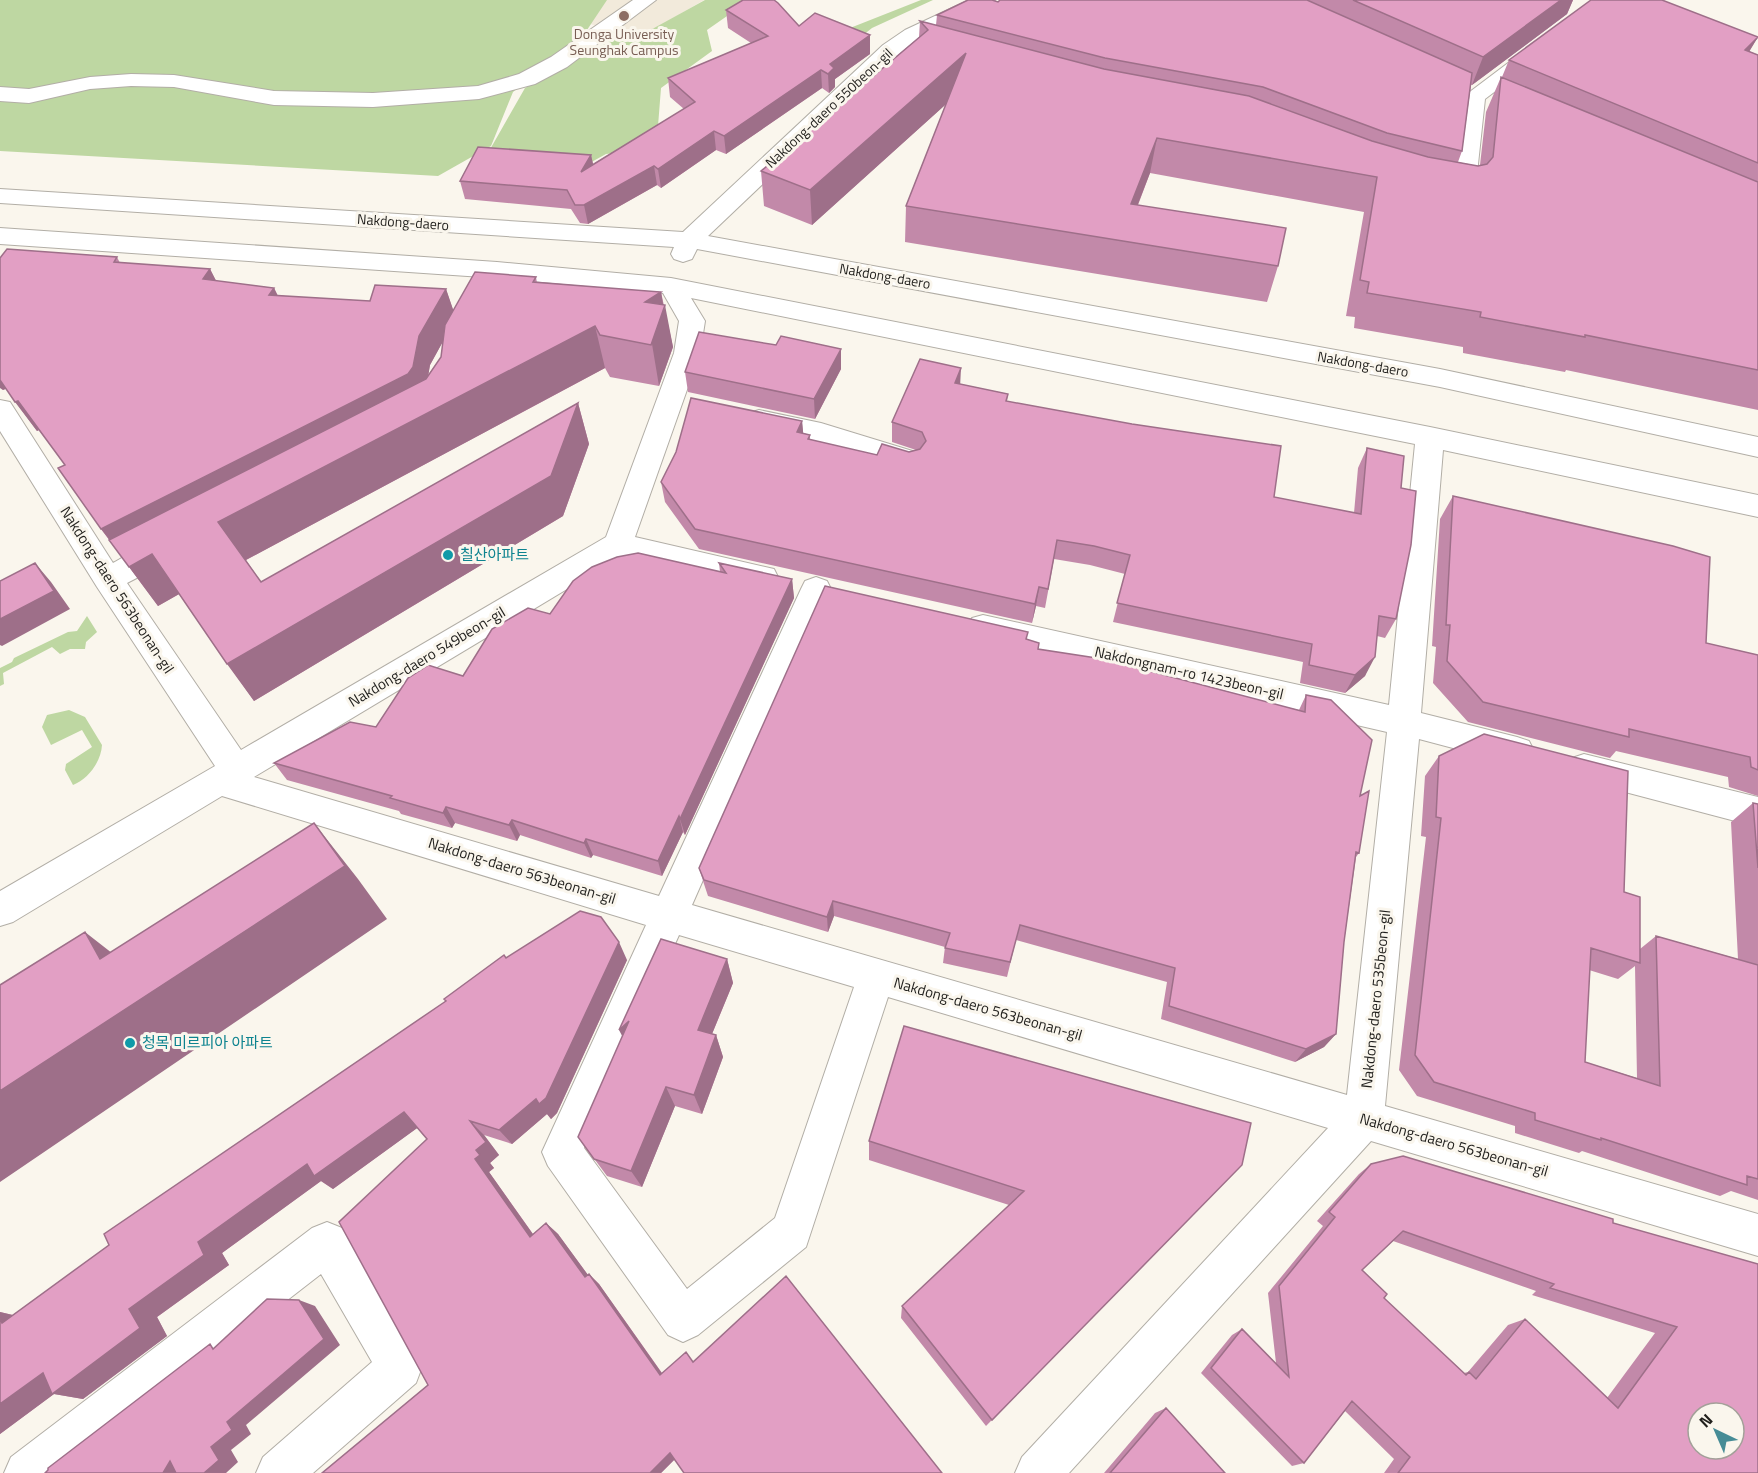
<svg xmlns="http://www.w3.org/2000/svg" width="1758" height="1473" font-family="'Titillium Web','Noto Sans KR',sans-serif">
<rect width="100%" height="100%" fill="#faf6ed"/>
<path fill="#f2eadb" d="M532,0h172l-55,32 -29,4z"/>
<path fill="#bed7a2" d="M0,0h607l-20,30 -74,62 -22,54 -53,30 -438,-25z
M705,0h45l-43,30 5,21 -51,37 -3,38 -34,26 -18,2 -29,16 -93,-10 41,-72 93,-52 27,-3z
M921,0h12l-61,28 -10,8 -12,-8z
M87,616l10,16 -11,10 -1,7h-15l-10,5 -8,-7 -49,26 1,11 -4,2v-18l12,-6 2,-4 54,-26 9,-1z
M69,710l16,7 17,28c-1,17 -14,34 -29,40l-8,-15 1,-6 26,-17 -10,-17 -31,15 -9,-18 5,-12z"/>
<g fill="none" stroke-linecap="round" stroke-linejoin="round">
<defs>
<path id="minor" d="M633,0h23l-89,67 -32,17 -56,15 -106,8 -99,-2 -100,-18 -43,-1 -41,3 -61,14 -29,-2v-14l29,2 61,-12 41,-3 43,1 100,16 99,2 105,-7 41,-12 32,-17z
M969,0h26l-3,4 -73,34 45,15 3,5 -3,5c-18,4 -41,-9 -58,-15l-198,188 732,133 318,68v20l-318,-70 -743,-138 -5,10 -9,3 -9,-3 -3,-5 3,-7 -674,-44v-14l683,43 200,-187 22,-15z
M1539,43l7,2 4,4 -4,4 -61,46 -10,93 -4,5 -8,2 -23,-4 -4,-5 4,-5 12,-1 11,-87 69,-52z
M0,228l497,34 174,16 759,149 328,68v22l-315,-67 -22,263 96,24 12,4 5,10 -5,10 -12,4 -98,-26 -34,367 373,108v42l-387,-115 -302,332h-54l7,-16 306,-329 -440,-131 -82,250 -108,88 -15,7 -15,-7 -120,-169 -6,-14 104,-227 -424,-129 -209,126 -13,4v-35l215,-125 -118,-179 -97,-156v-31l10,2 103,161c20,-10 46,-31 68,-24l4,8 -4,8 -54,28 114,167 365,-213 68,-184 5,-32 -16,-28 -166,-15 -497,-34zM691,298l724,146 -26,261 -406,-90 -11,3 -5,9 5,9 11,3 404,93 -40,363 -655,-190 139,-316 -4,-8 -11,-4 -11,4 -4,8 -142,307 -405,-119 368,-221 141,33 11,-4 4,-8 -4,-8 -139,-32 65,-184 5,-32zM679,935l175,52 -79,231 -88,71 -103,-141z
M759,410l62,13 98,30 4,7 -4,7 -10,3 -90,-28 -70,-15 -4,-7 4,-7z
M1584,754l174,43v30l-186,-49 -5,-10 5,-10z
M327,1222l15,6 74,123 6,16 -6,16 -103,90h-57l7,-16 109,-95 -51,-88 -257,199h-60l7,-16 301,-229z"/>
</defs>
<use href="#minor" stroke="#b2aea6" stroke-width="2"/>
<use href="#minor" fill="#fff" fill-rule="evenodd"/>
</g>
<path fill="#c289a9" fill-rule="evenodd" d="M1000,0h573l-6,14 -95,71h-1l-9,66 -4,11 20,4 2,-1 6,-53 15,-35h1l7,-17 249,-23 -9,14 9,4v355l-192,-40 -1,2 -102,-19v-6l-109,-19 1,-11 -9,-1 18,-104 -214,-39 -12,32 140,61 -11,36 -362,-60 1,-36 40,-102 -134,121 -48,-19 -3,-35 158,-134 1,-16 16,4 1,-10 61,-13z
M726,10l73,16 71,9v19l-35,25v8l-6,6 -7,-5 -96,66 -10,-4 -55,38 -4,-3 -69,39 -8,-1 -9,-14 -106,-10 -5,-18 131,-26 2,9 91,-55 -14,-12 -2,-19 83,-35 -23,-15z
M117,257l3,6 90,6 6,12 58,7 4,8 92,5 76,-12 7,21 83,-33 1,6 124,9 12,55 -14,39 -49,-9 -5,-9 -359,192 15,22 317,-179 11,41 -26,72 -309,185 -75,-107 -21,12 -57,-77 -36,-64 -26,-35 -2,1 -31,-42 -3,1 -2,-3zM443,341l-2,16 -13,18 2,-10z
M841,369l-26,50 -127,-27 -3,-20z
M960,384l48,10 -1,7 267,96 80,16 4,-45 9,-20 34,40 -5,131 -11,19 -8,-2 -12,40 -20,17 -45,-10 3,-21 -190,-40 12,-48 -35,-9 -36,-6 -9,49 -9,-2 -4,17 -333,-74 -34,-47 -4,-20 141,-61 1,12 7,2v5l67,15 32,-3 7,-2 -24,-8v-20z
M1453,496l253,147 52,12v141l-29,-9 -1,-10 -112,-26 -6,7 -142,-36 -35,-39 3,-36 -4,-1 8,-127z
M719,563l73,16 2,19 -109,237 -2,-3 -21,44 -69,-21 -2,3 -71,-23 -3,6 -62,-18 -3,5 -51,-14 -2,-3 -112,-31 -13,-17 102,-36 87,-51 87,-62 170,-42z
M1027,639l11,10 261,61 7,-15 54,101 -1,57 -3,4 -12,85 -8,92 -12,13 -29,15 -134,-43 6,-37 -151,-42 -9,37 -64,-14 2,-16 -111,-31 -6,16 -120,-36 -4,-12 -5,-16z
M1439,756l185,136 16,57 16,-13 82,23 -7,-137 22,-19 5,1v396l-27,-9 -11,5 -138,-45 -3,2 -64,-20v-7l-98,-30 -18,-26 27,-233 -5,-1 4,-60zM1635,966l2,112 -52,-16 4,-92 29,9z
M506,958l121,2 -70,153 -6,6 -4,-5 -35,30 -28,-9 15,20 -9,8 4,5 -5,4 44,62 13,-11 12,11 30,41 1,-1 10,10 63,89 13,86 -14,14h-339l106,-88 -1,-246 -10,-11 -84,61 -12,-8 -99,72 7,12 -72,52 10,19 -84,63 -29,-5 -54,40v-122l13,3z
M727,959l6,24 -21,51 4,1 7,22 -21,57 -27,-8 -33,81 -35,-11 -29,-39z
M869,1141l373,24 -256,261 -85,-108 1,-12 107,-101 -140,-45z
M1371,1164l242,59 145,41v209h-374l10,-14 -49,-48 -41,52 -12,3 -91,-93 31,-38 10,-6 34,34 -8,-70 55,-67 -6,-5 42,-47zM1393,1241l143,50 -4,4 123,38 -48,65 -82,-79 -17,6 -40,47 -4,1 -80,-75 -22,-28z
M1166,1408l59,65h-121l51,-60z"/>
<path fill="#9e6f89" d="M1561,0h12l-6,14 -95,71 11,-28z
M870,35v19l-35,25v8l-6,6 -1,-19 2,-10z
M1758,37l-21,35 8,-22z
M966,53l-2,35 -152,137 -2,-35z
M821,70l1,18 -96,66 -2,-18z
M714,131l2,19 -55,38 -3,-19z
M1157,138l-7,35 -26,67 7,-36z
M591,155l4,18 -14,-1z
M654,166l3,19 -69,39 -4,-19z
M210,269l15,29 -22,-19z
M274,288l14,29 -19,-22z
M446,289l10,29 -26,47 -5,31 -303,160 -21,-27 318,-193z
M661,292l3,18 1,-5 8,42 -14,39 -14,-84z
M595,326l10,42 -361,193 -26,-39z
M841,349v20l-26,50 -1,-20z
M961,368l-1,20 -5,-5z
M0,378l7,10 -4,2 -3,-2z
M18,401l21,29 -2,1 -22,-29z
M578,403l11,41 -26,72 -309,185 -27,-37z
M802,421l2,20 -7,-9z
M152,554l29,39 -23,13 -29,-39z
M35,563l16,19 19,27 -68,37 -2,-1v-26z
M792,579l2,19 -109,237 -5,-16z
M1039,587l-3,19 -4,17 3,-19z
M1375,657l-10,19 -20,17 10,-18z
M446,807l9,16 -3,5 -9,-15z
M679,816l4,16 -21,44 -4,-15z
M512,820l8,15 -3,6 -8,-16z
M314,823l44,56 29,40 -387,263v-91l100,-132 -15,-27 64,50z
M586,839l7,16 -2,3 -7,-15z
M833,901l1,15 -6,16 -1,-15z
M619,942l8,18 -70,153 -6,6 -4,-5 -35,30 -13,-14z
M727,959l6,24 -28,68 -7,-21z
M629,1021l1,30 -11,-21z
M1336,1034l-12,13 -29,15 11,-13z
M716,1035l7,22 -21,57 -8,-19z
M666,1087l9,19 -33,81 -11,-16z
M404,1112l16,14 -87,63 -12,-8 -99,72 7,12 -72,52 10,19 -84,63 -29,-5 -54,40v-30l129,-95 69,-67 109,-78z
M470,1121l14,14 15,20 -9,8 4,5 -5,4 53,75 -12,-10 -55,-78 1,-9z
M546,1223l12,11 38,52 -11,-9z
M589,1274l10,10 69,98 -8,-7z
M299,1300l16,6 25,39 -94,80 5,9 -20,16 7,12 -12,11h-22l7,-26z
M0,1312l29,7 -27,4 -2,-5z
M670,1453l8,3 -17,17h-11z
M170,1461l15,12h-22z"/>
<path fill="#e29fc4" stroke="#9e6f89" stroke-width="1.5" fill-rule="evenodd" d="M743,0h31l4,3 21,23 16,-13 55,22 -40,29 4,4 -6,6 -7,-4 -97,66 -10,-5 -56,38 -4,-3 -70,39h-9l-8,-15 -107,-9 18,-34 113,8 -10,17 114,-70 -27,-24 100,-42 -42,-26z
M968,0h24l6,2 2,-2h307l165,73 -10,78 -75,-18 -124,-46 -158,-29 -168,-43z
M1353,0h208l-78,57z
M1591,0h71l96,37 -13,13 13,5v108l-249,-103z
M920,21l184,48 145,27 123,45 56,16 50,9 9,-2 6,-7 8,-80 257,105v188l-173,-35v2l-105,-20 1,-5 -114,-19 2,-11 -9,-2 17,-103 -220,-39 -26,66 155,24 -8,38 -372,-60 60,-153 -156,137 -49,-19 167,-141z
M7,249l110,8 -3,5 96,7 -7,10 71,9 -5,7 101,6 5,-16 71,4 -27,47 -6,31 -5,7 -307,155 -43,-61 7,-3 -47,-64 -3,1 -15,-22v-122z
M475,272l61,5 -3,5 128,10 -16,10 20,3 -14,40 -51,-10 -5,-9 -377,196 43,60 317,-179 -27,73 -324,188 -75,-110 -23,13 -20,-27 317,-161 15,-22 4,-32z
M699,332l77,13 5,-9 60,13 -27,50 -129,-27z
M920,359l41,9 -6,15 53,11 -2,7 126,23 149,22 -7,51 87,17 6,-66 37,8 -3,32 15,3 -5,54 -15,74 -17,-3 -4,41 -20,18 -46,-10 3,-21 -195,-41 13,-48 -36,-9 -37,-6 -9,49 -9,-2 -4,17 -340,-75 -34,-47 15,-30 15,-54 111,23 -5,11 13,3 -2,4 69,16 5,-11 27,8 11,-3 6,-8 -4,-9 -30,-10z
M1453,496l220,50 37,11 -4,86 52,12v115l-7,-3 -1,-10 -121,-28v8l-146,-35 -36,-41 3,-36h-4z
M638,553l88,20 -7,-10 73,16 -112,240 -1,-3 -21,45 -72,-22 -2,4 -72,-23 -3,5 -63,-18 -3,6 -53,-15 2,-2 -118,-33 76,-41 26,5 32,-49 20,-13 35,11 29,-47 36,-21 22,6 23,-33 19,-14 25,-10z
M35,563l19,28 -54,28v-38z
M825,586l203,46 -2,7 13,4 -1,6 65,10 202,53 1,-17 25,5 41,40 -12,56 9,-5 -10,62 -3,-1 -12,90 -8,92 -30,15 -137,-43 6,-38 -155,-43 -10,37 -65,-14 5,-15 -117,-32 -6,16 -123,-37 -5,-12z
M1484,734l144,37 -4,121 16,5v66l-49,-15 -6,114 75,24 -4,-150 102,29v214l-11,-3v9l-146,-47v2l-66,-20v-7l-101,-31 -19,-27 26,-237 -5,-1 3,-61z
M1753,803l5,1v64z
M314,823l31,43 -345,225v-106l85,-53 15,27z
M580,911l21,6 18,25 -73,156 -7,6 -3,-5 -37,31 -29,-9 16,21 -10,8 4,5 -5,4 55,78 16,-14 39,54 4,-3 71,101 26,-23 7,10 93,-86 156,197h-258l-14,-20 -20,20h-328l106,-88 -89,-163 88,-83 -23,-27 -90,64 -7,-12 -109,78 6,13 -75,54 11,19 -88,66 -9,-21 -43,31v-86l2,5 107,-78 -5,-11 342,-233 -2,-2 60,-44 2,3z
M661,939l66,20 -29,71 18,5 -22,60 -28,-8 -35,84 -37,-12 -16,-22 51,-116 -10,9z
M904,1026l347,97 -9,42 -250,255 -90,-114 122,-115 -155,-50z
M1403,1156l210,63v4l145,41v209h-360l12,-16 -58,-56 -48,62 -93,-95 31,-39 47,48 -10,-91 56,-69 -6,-5 42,-48zM1403,1231l151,53 -4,4 127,39 -59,81 -93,-89 -49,60 -7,-7 -3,3 -82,-77 3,-4 -25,-24zM1698,1413h36v36h-36z
M267,1299l32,1 25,39 -97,83 5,8 -21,17 8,13 -15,13h-28l-6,-12 -7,12h-118l3,-3v-2l162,-124 3,5z
M1166,1408l59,65h-115z"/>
<circle fill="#8d6e63" stroke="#faf6ed" stroke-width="2" cx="624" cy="16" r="6"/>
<g fill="#0f9aa8" stroke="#faf6ed" stroke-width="2">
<circle cx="448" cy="555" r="6"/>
<circle cx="130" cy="1043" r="6"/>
</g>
<g text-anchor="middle" stroke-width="6" stroke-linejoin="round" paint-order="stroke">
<g font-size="14" fill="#785e54" stroke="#faf6ed">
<text x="624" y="39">Donga University<tspan x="624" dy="16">Seunghak Campus</tspan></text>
</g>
<g font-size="14" fill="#201f1c" stroke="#faf6ed">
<text transform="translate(829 108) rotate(-43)" y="5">Nakdong-daero 550beon-gil</text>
<text transform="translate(403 222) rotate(4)" y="5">Nakdong-daero</text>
<text transform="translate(885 276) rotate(10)" y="5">Nakdong-daero</text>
<text transform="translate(1363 364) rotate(10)" y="5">Nakdong-daero</text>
</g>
<g font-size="15" fill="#0d838f" stroke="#faf6ed" text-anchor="start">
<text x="460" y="560">칠산아파트</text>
<text x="142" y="1048">청목 미르피아 아파트</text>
</g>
<g font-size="15" fill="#201f1c" stroke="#faf6ed">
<text transform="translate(117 590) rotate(57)" y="5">Nakdong-daero 563beonan-gil</text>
<text transform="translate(427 657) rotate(-31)" y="5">Nakdong-daero 549beon-gil</text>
<text transform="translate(1189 673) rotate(13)" y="5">Nakdongnam-ro 1423beon-gil</text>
<text transform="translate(522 871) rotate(17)" y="5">Nakdong-daero 563beonan-gil</text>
<text transform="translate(1376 999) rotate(-84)" y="5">Nakdong-daero 535beon-gil</text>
<text transform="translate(988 1009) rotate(16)" y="5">Nakdong-daero 563beonan-gil</text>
<text transform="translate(1454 1145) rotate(16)" y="5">Nakdong-daero 563beonan-gil</text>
</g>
</g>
<g transform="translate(1716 1431) rotate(316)"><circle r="28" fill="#faf6ed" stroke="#a3a099" stroke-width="1.5"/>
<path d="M0-4.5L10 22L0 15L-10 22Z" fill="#468c96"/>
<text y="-9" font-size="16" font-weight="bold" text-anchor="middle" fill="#201f1c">N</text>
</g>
</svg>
